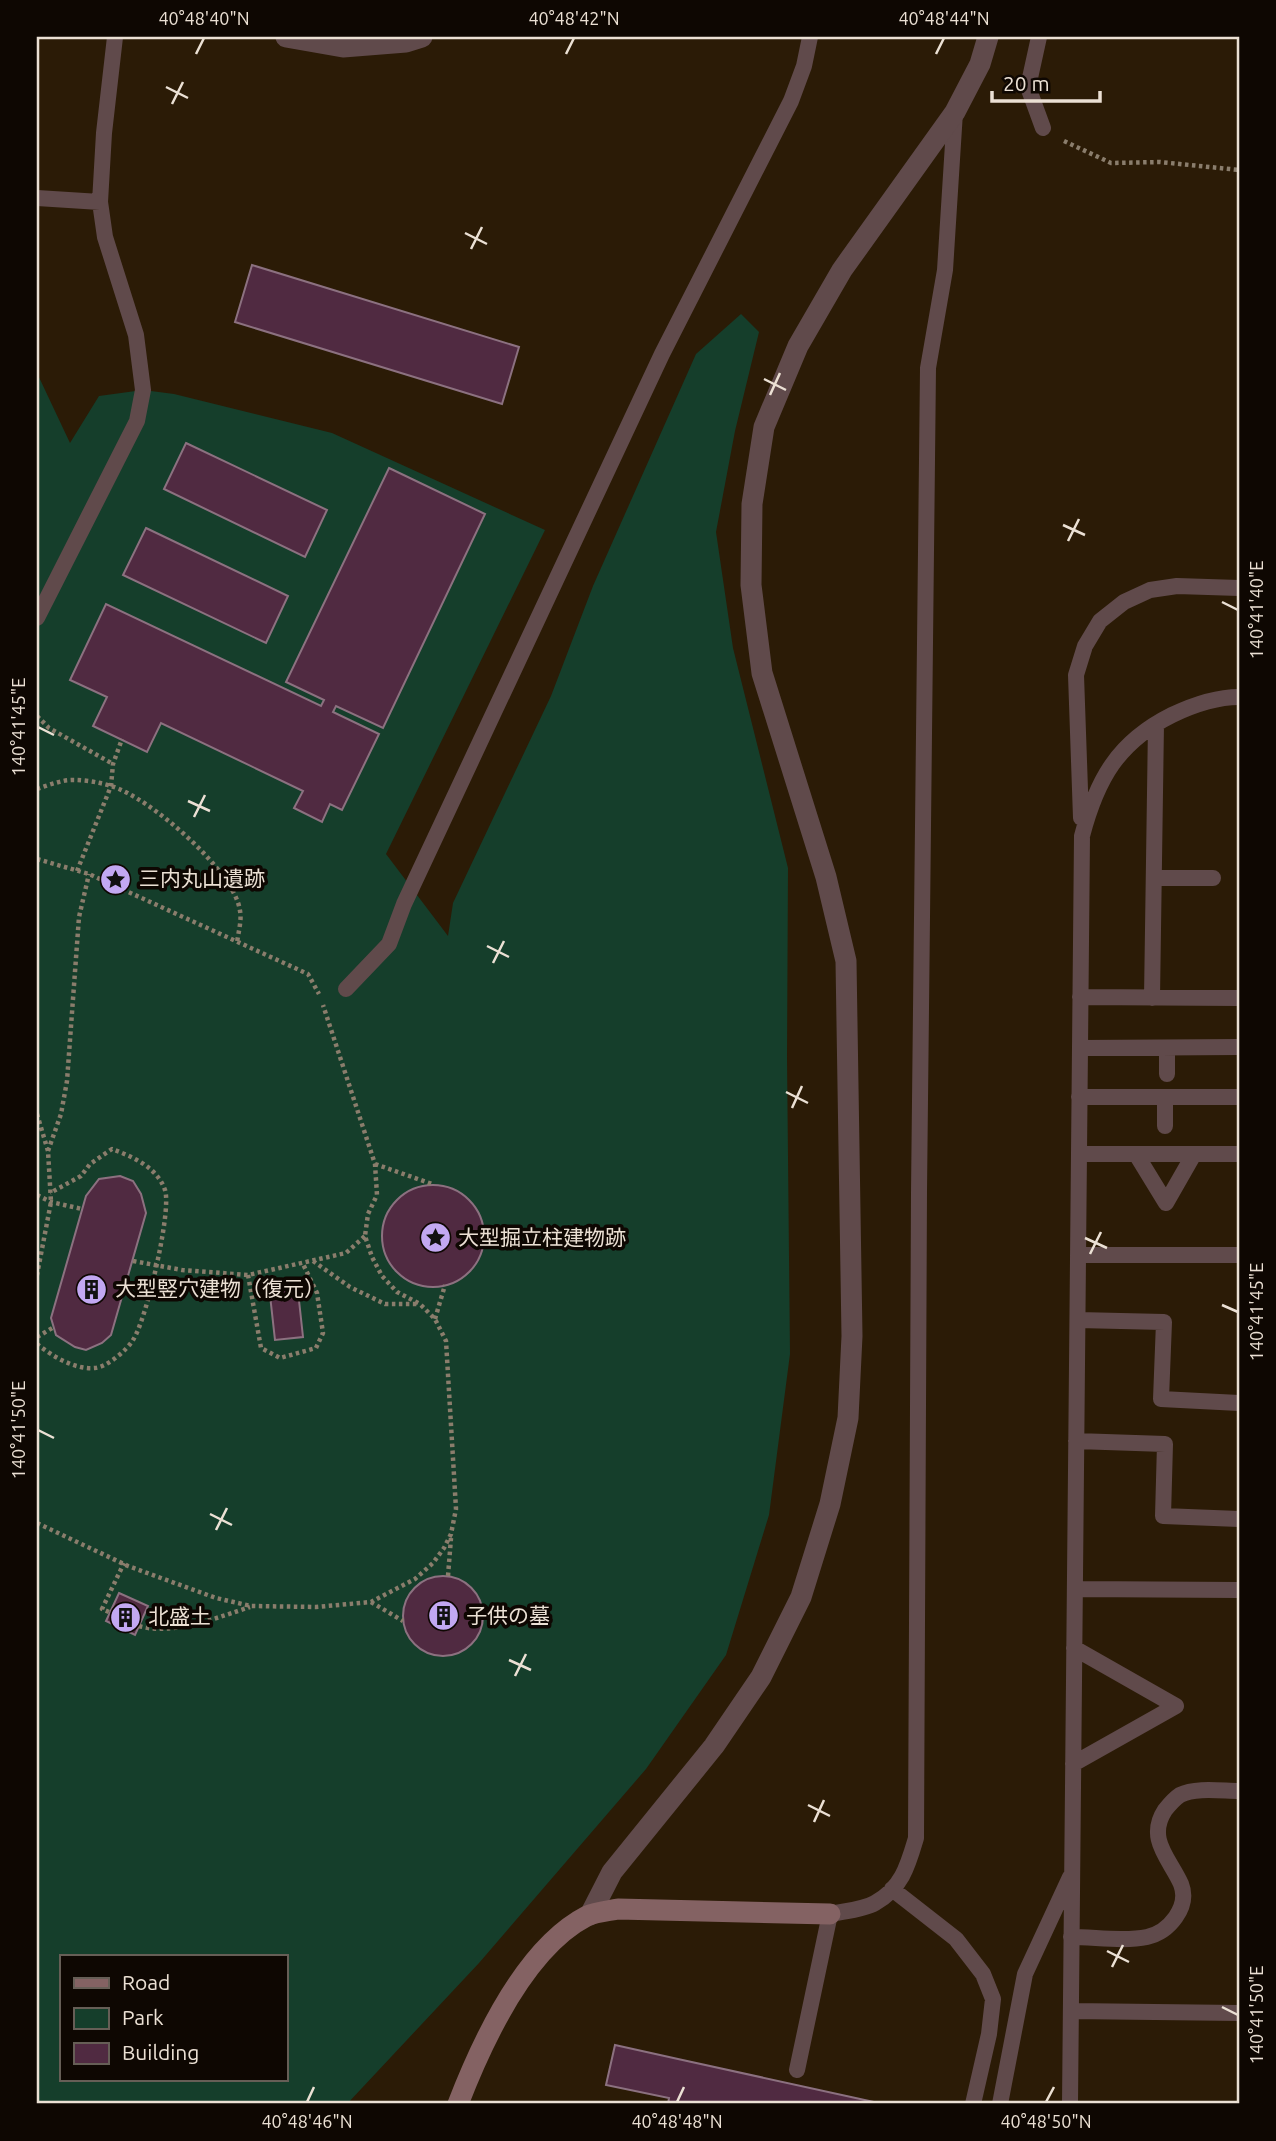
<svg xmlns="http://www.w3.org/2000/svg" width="1276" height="2141" font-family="Ubuntu,'Noto Sans JP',sans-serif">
<rect width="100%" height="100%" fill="#2b1b06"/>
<path fill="#153e2b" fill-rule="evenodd" d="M741,314l18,18 -24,99 -19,101 17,116 55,220 -1,189 3,297 -21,161 -43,140 -80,114 -167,194 -132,141h-310v-1731l33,70 29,-47 44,-6 31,4 158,39 213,97 -159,324 62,82 5,-33 98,-207 42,-110 103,-232zM61,1957h224v123h-224z"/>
<path fill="#502a41" stroke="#8c7180" stroke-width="2" d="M252,265l267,82 -17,57 -267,-82z
M186,443l141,67 -22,47 -141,-68z
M389,468l96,46 -102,214 -47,-22 -3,6 46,22 -37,76 -12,-6 -8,18 -28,-14 9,-17 -142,-68 -14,29 -54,-26 14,-29 -37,-17 36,-76 215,102 3,-6 -38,-18z
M146,528l142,68 -22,47 -143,-68z
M120,1176l13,5 8,13 5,19 -35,122 -9,8 -16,7 -11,-3 -19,-12 -5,-17 35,-122 13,-17z
M382 1236a51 51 0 1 1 102 0a51 51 0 1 1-102 0Z
M297,1282l6,55 -28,3 -6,-54z
M403 1616a40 40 0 1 1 80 0a40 40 0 1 1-80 0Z
M119,1593l29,13 -13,29 -29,-14z
M615,2045l63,14 205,45h-215l1,-6 -63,-13z"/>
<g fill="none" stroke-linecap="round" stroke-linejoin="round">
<path stroke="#8a7d6c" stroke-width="4.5" stroke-dasharray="3.5 3.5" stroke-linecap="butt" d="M1064,141l47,22 49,-1 79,8
M37,716l12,12 64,36
M37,789c8,-3 17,-6 26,-8 12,-3 36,1 48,5 38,11 124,85 129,125 2,9 -2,23 -3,32
M37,859l52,15 219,100 11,20
M77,871l34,-85 2,-22 9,-25
M37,1114l11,37 3,51 -14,73
M48,1151l13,-37 6,-33 12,-164 10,-43
M375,1164l57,20
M37,1195l14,7 31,7
M133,1261l49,9 66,5 98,-22 19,-17
M313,1261l37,26 35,17h34
M248,1275l13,73 19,10 36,-10 7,-15 -6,-40 -14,-29
M435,1319l10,-34
M37,1337l17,-10
M37,1344c15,12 38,26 58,24 12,-1 32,-18 38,-28 13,-19 39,-129 32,-150 -8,-23 -32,-33 -53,-41l-22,15 -9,12 -31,17
M37,1523l91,43 88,32 35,8 65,1 55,-5 44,-23 18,-16 11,-15 7,-14 5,-25 -10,-168 -11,-22 -15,-15 -23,-12 -15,-16 -10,-19 -7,-21 3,-22 9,-19 -2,-31 -52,-159
M448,1576l3,-38
M371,1602l32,19
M109,1612l-7,-3 22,-46
M139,1626c32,10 80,-9 111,-19"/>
<path stroke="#604a4b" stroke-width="16" d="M1039,37l-11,50 15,41
M37,198l63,4
M37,618l100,-197 6,-31 -7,-55 -31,-98 -5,-35 4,-69 11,-96
M1081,818l-5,-143 9,-29 15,-25 24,-19 26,-12 27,-4 62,2
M1154,878h59
M346,989l43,-45 15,-40 258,-550 129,-253 13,-35 6,-29
M1080,997l159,1
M1152,998l4,-274
M1080,1048l159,-1
M1167,1074v-26
M1079,1097h160
M1165,1126v-29
M1079,1154h160
M1136,1154l30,49 28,-49
M1078,1255h161
M1078,1320l86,2 -3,77 78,4
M1076,1441l89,3 -2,72 76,3
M1075,1589l164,1
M1073,1764l103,-58 -102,-58
M892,1889l64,50 27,35 10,25 -4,35 -16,70
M1071,1937c24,0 53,5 76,0 22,-5 43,-30 34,-53 -11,-25 -35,-45 -16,-74 4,-5 9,-11 15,-15 16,-8 42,-4 59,-4
M1071,2011l168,2
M797,2070l33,-156c14,-3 33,-4 45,-11 27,-15 33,-38 41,-65l3,-646 9,-824 17,-98 10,-158
M1000,2104l25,-130 45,-97
M1070,2104l12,-1268c15,-57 36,-94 90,-121 21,-10 43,-18 67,-18"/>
<path stroke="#604a4b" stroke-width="21" d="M286,37l57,10 63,-5 16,-5
M590,1915l22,-43 102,-126 47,-69 40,-80 29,-93 18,-86 4,-82 -6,-375 -20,-84 -64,-204 -11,-88 1,-81 12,-77 34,-81 44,-76 113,-158 25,-48 8,-27"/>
<path stroke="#846263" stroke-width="21" d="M458,2104c24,-62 67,-156 129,-188 9,-4 21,-5 31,-7l212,5"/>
</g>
<path fill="none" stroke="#ebe0d4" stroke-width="2.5" d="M196,54l8,-16M566,54l8,-16M936,54l8,-16M166,87l22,11M172,104l11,-22M465,233l22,11M471,249l11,-22M764,379l22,11M770,395l10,-22M1063,525l22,10M1068,541l11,-22M1222,602l16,8M38,727l16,8M188,801l22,10M194,817l11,-22M487,946l22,11M493,963l11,-22M786,1092l22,11M792,1108l10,-22M1085,1238l22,10M1090,1254l11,-22M1222,1305l16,7M38,1430l16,8M210,1514l22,11M216,1530l11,-22M509,1660l22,10M515,1676l11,-22M808,1805l22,11M814,1822l10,-22M1107,1951l22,11M1112,1967l11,-22M1222,2007l16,8M307,2102l7,-15M677,2102l7,-15M1046,2102l8,-15"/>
<defs>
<symbol id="sight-disc" viewBox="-11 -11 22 22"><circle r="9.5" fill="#c2a8f2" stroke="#0e0702"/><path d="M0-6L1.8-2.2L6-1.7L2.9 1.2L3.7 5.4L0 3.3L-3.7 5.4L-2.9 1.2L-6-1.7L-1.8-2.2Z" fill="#111"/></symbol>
<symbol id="building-disc" viewBox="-11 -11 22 22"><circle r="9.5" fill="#c2a8f2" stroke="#0e0702"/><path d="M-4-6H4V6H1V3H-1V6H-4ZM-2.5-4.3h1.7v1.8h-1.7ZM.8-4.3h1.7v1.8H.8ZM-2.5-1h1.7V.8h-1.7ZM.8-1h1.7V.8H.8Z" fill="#111"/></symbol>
</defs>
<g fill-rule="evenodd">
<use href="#sight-disc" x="98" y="862" width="35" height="35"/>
<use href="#sight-disc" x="418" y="1220" width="35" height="35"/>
<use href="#building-disc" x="74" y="1272" width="35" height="35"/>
<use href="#building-disc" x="426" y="1598" width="35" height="35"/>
<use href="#building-disc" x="108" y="1600" width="35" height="35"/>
</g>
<g text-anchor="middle" stroke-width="7" stroke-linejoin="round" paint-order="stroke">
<g font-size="21" fill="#ebe0d4" stroke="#0e0702" text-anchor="start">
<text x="139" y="886">三内丸山遺跡</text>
<text x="458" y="1245">大型掘立柱建物跡</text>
<text x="115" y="1296">大型竪穴建物（復元）</text>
<text x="466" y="1623">子供の墓</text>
<text x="148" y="1624">北盛土</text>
</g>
</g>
<rect width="1276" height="2141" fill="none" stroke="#0e0702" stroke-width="77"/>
<rect x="60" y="1955" width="228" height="126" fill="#0e0702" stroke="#665e56" stroke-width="2"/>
<rect x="74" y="1978" width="35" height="10" fill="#846263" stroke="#665e56" stroke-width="2"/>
<text x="122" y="1990" font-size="21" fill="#ebe0d4">Road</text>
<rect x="74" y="2008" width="35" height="21" fill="#153e2b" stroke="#665e56" stroke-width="2"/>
<text x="122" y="2025" font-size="21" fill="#ebe0d4">Park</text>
<rect x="74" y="2043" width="35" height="21" fill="#502a41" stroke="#665e56" stroke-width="2"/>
<text x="122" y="2060" font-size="21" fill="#ebe0d4">Building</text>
<path d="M992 91v10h108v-10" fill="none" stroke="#ebe0d4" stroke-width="3.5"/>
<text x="1003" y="91" font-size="21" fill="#ebe0d4" stroke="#0e0702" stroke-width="5" paint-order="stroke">20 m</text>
<rect x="38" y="38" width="1200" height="2064" fill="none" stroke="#ebe0d4" stroke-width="2.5"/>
<g font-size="18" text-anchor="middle" fill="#ebe0d4">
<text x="204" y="25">40°48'40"N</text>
<text x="574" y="25">40°48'42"N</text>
<text x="944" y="25">40°48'44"N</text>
<text transform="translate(1257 610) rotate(-90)" y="6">140°41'40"E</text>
<text transform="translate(19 727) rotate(-90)" y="6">140°41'45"E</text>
<text transform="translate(1257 1312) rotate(-90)" y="6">140°41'45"E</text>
<text transform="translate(19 1430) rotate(-90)" y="6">140°41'50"E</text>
<text transform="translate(1257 2015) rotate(-90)" y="6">140°41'50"E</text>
<text x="307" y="2128">40°48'46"N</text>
<text x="677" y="2128">40°48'48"N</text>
<text x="1046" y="2128">40°48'50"N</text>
</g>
</svg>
